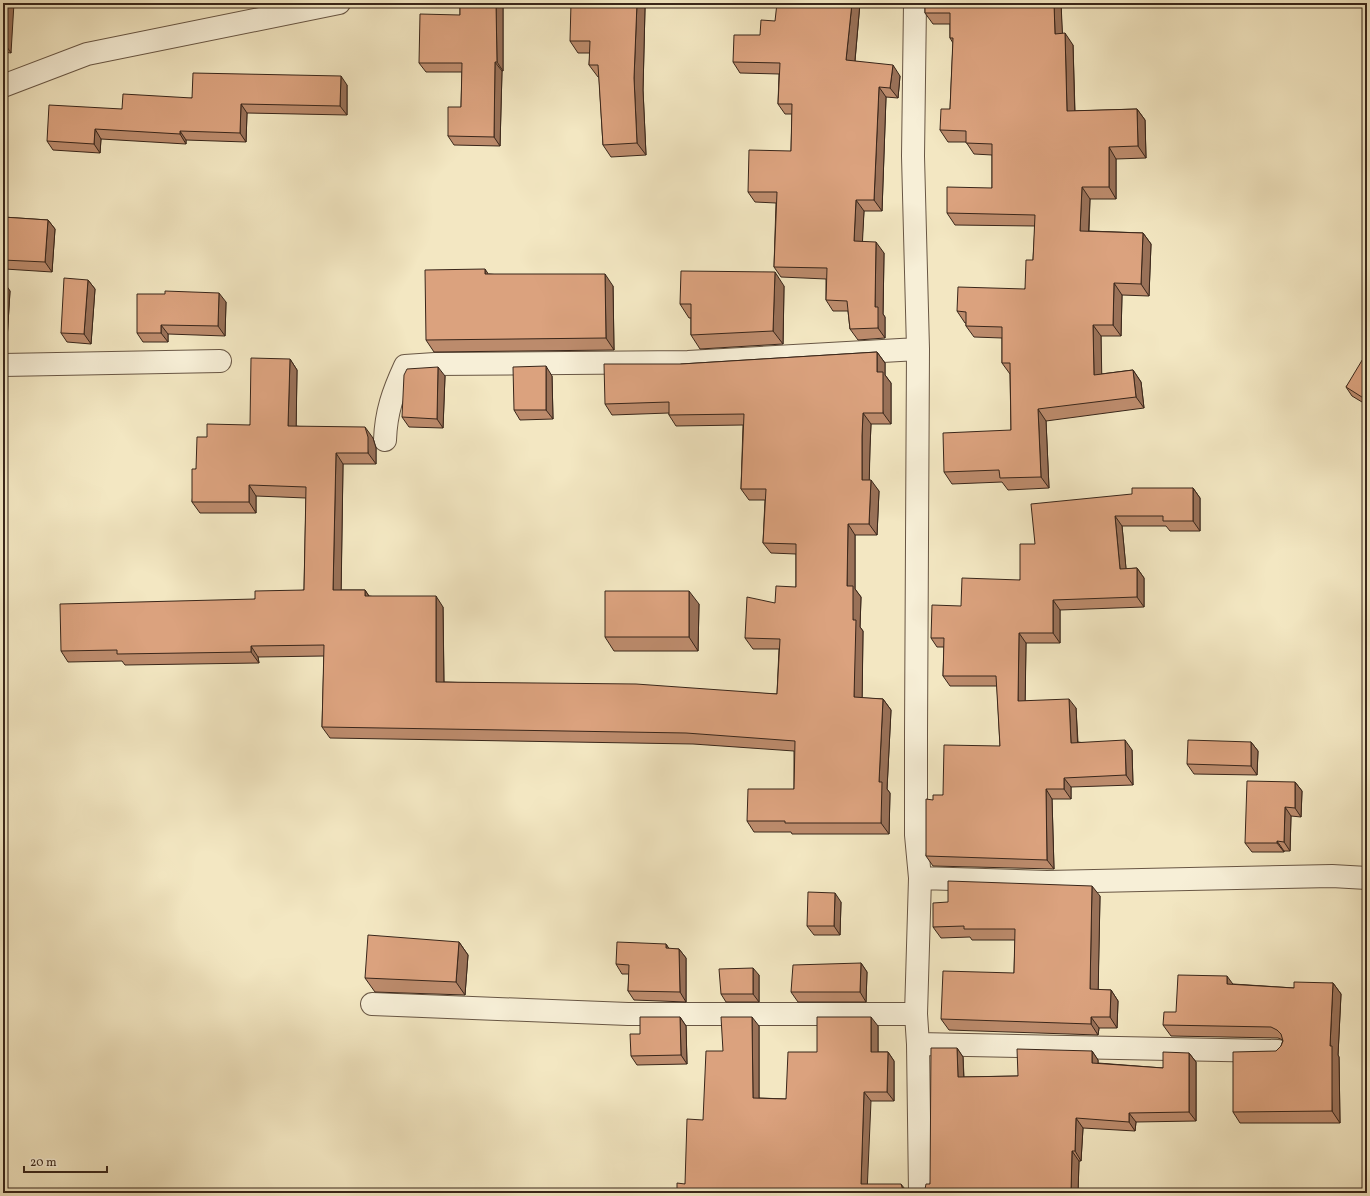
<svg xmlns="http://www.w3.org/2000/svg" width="1370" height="1196" font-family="Vollkorn,serif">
<rect width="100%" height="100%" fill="#f3e7c2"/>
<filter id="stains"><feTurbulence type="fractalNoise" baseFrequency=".005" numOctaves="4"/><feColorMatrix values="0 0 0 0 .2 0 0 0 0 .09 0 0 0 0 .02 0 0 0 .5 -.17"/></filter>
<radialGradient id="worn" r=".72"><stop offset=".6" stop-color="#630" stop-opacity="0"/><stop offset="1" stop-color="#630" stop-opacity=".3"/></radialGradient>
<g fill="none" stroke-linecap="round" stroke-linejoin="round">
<defs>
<path id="minor" d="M915,3l-2,153 5,193 -2,386v100l4,43 -4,136 2,30 2,149
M3,86l84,-32 252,-51
M3,365l217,-4
M385,440c1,-28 8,-48 20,-74l30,-2 253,-2 230,-13
M920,878l127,4 285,-6 35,2
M372,1004l256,10h288
M918,1044l360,7"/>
</defs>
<use href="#minor" stroke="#685644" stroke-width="24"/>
<use href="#minor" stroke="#f7efd7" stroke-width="22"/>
</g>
<path fill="#bc8b6c" stroke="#39261a" d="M3,3l8,50 -8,-1z
M460,3h43v68h-1l-2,75 -46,-1 -6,-9 13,-29 1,-35h-36l-7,-9 41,-48z
M860,3l-5,58 45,15 -2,22 -12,-1 -4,114h-18l-2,30 22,12 -1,61 2,3v21l-27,2 -8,-11 -2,-18h-15l-7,-11v-21l-45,-2 -7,-10 2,-64 -21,-1 -7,-10 43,-41 1,-37h-7l-7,-10 1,-30 -39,-1 -7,-11 42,-41z
M925,3h136l1,31 11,11 2,66 62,-2 8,11 1,38 -30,1v40h-26l-1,32 54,2 8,11 -2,52 -27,-1 -1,41h-20v38l32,-4 8,12 3,26 -98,13 3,67 -41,2 -6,-8 -50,2 -8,-12 67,-42 -1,-56 -8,-11v-25l-28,-1 -8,-11v-3h-1l-8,-12 68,-22 8,-29 2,-34 -80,-1 -8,-12 45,-25v-33l-18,-1 -8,-12h-18l-8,-12 10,-21 3,-66 -3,-5v-14h-17l-8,-11z
M645,8l-2,82 3,65 -35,2 -8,-12 -4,-68h-1l-9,-12 1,-12h-12l-8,-12z
M347,85v30l-100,-2 -1,29 -60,-2v4l-85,-5 -1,14 -47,-3 -6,-9 75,-32 70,-11z
M3,217l45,3 7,9 -3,43 -47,-3 -2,-2z
M489,274l124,12 1,64 -180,2 -8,-12z
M88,280l7,9 -4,55 -24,-2 -6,-9z
M3,282l7,9 -3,49 -4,-1z
M784,286l-1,58 -83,5 -9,-14v-17h-2l-9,-14z
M226,302l-1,34 -57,-2v8h-25l-6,-9z
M877,352l8,11v12l6,8v41h-20l-1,23 -1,33 10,11 -2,44h-22v54l6,8 -1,30 3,4 -1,67 21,1 8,11 -4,79 3,4 -1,41h-97l-1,-2h-37l-7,-11 47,-32v-38l-101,-7 -363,-6 -8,-11 2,-71 -66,1 1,6 -134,2 -3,-4 -54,1 -7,-11 194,-52 49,-9 2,-92 -50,-2v17h-56l-8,-11 4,-33 11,-32 43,-12 40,-66 7,11 -1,56 77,12 3,10v16h-33l-2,126h24l4,6 74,11 1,75 333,12 2,-45h-26l-8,-11 30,-35 21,-16v-33l-25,-1 -8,-10 2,-43h-16l-8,-11 2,-64 -67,1 -7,-11v-2l-57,2 -7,-11 76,-40z
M1367,359v46l-15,-9 -6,-9z
M445,376l-2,52 -34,-1 -7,-10z
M552,376l1,43 -33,1 -6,-10z
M1193,488l7,10v33h-30l-4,-5h-44l4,43 11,-1 7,10v29l-84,3v33h-34l-1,58 51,7 2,34 54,8 1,35 -62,2v12h-19l2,70 -121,-3 -7,-10 7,-56 10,-5 57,-49 -3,-60h-47l-7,-10 1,-29h-7l-6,-9 30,-32 59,-26 15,-36z
M699,604l-1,47h-84l-9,-14z
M1251,742l7,9 -1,24 -63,-1 -7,-10z
M1295,782l7,9 -1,26 -10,-1 -1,35h-6v1h-32l-7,-9z
M1100,896l-2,94h13l7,11 -1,27h-18l-1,7 -149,-5 -8,-11 73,-46 1,-33h-43l-2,-3 -29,1 -8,-11z
M841,902l-1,33h-26l-7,-9z
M459,942l9,13 -3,40 -90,-3 -10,-14z
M666,944l3,5h10l7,9v44l-52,-2 -6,-9 1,-17h-7l-6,-10z
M861,963l6,9 -1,30h-68l-7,-10z
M759,975v27h-33l-5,-8z
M1333,983l8,11 -3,61 1,2 1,66h-100l-7,-11 43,-61 5,-5 2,-6 -5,-2 -107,-2 -8,-11 13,-13 57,-28 61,4z
M680,1017l6,9 1,38 -50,1 -6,-9z
M759,1026v72l27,1 31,-47 61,-26v26h10l6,9v40h-23l-186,83 38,-133z
M957,1048l6,9 1,20 54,-1 74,-25 6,9v3l65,5 26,-15 7,9v59l-60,1 -1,9 -52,-3 -2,33h-2l-1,32h-157l9,-9z"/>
<path fill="#997158" stroke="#39261a" d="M4,3h10l-3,50 -8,-12v-26z
M496,3h7v68l-6,-9z
M637,3h5l3,5 -2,82 3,65 -9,-12 -3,-65z
M852,3h8l-6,68 -8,-11z
M1054,3h7l2,42 -8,-11z
M1065,33l8,12 2,77 -8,-11z
M495,62l7,9 -2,75 -6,-9z
M893,65l7,11 -2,22 -8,-10z
M341,76l6,9v30l-7,-9z
M879,87l7,10 -4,114 -8,-11z
M241,104l6,9 -1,29 -6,-9z
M1137,109l8,11 1,38 -8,-12z
M95,129l6,10 -1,14 -6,-9z
M180,131l6,9v4l-6,-10z
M1109,147l7,12v40l-7,-12z
M1082,187l8,12 -2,43 -8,-11z
M856,200l8,11 -2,40 -8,-10z
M48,220l7,9 -3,43 -7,-10z
M1143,233l8,11 -2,52 -8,-12z
M876,242l8,11 -1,61 2,3v21l-7,-10 -3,-21z
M485,269l8,12 -8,-7z
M775,272l9,14 -1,58 -10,-13z
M605,274l8,12 1,64 -8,-12z
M88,280l7,9 -4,55 -7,-10z
M4,282l6,9 -3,49 -4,-6z
M1114,283l8,12 -1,41 -8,-11z
M219,293l7,9 -1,34 -7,-10z
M161,325l7,9v8l-7,-9z
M1093,325l8,11 1,51 -8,-12z
M877,352l8,11v12l6,8v41l-8,-11 -6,-41z
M290,359l7,11 -1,67 -8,-11z
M546,366l6,10 1,43 -7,-9z
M438,367l7,9 -2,52 -6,-9z
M1133,370l8,12 3,26 -8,-11z
M1038,409l8,12 3,67 -8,-11z
M863,413l8,11 -1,23 -1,44 -7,-11v-44z
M365,427l8,11 3,10v16l-8,-11z
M336,453l7,11 -2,137 -8,-11z
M871,480l8,11 -2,44 -8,-11z
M249,485l7,11v17l-7,-11z
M1193,488l7,10v33l-7,-10z
M1115,516l7,10 5,53 -7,-10z
M848,524l7,11v54l6,8 -1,30 3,4 -1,77 -8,-11 -1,-77 -6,-34z
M1137,568l7,10v29l-7,-10z
M365,590l7,11 -7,-5z
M689,591l10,13 -1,47 -9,-14z
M436,596l7,11 1,86 -8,-11z
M1053,600l7,10v33l-7,-10z
M1019,633l7,10 -1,68 -7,-10z
M251,646l7,11 1,6 -8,-11z
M883,699l8,11 -4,79 3,4 -1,41 -8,-11 -2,-41z
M1069,699l7,9 2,44 -7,-9z
M1125,740l7,10 1,35 -7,-10z
M1251,742l7,9 -1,24 -6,-9z
M1064,778l7,9v12l-7,-10z
M1295,782l7,9 -1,26 -6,-9z
M1046,789l6,10 2,70 -7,-9z
M1285,807l6,9 -1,35 -6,-9z
M1277,841l7,10v1l-7,-9z
M1092,886l8,10 -2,104 -8,-11z
M835,893l6,9 -1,33 -6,-9z
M459,942l9,13 -3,40 -9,-13z
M666,944l6,9 -6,-5z
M679,949l7,9v44l-6,-10z
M861,963l6,9 -1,30 -6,-10z
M753,968l6,7v27l-6,-8z
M1227,976l8,11 -8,-3z
M1333,983l8,11 -3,61 1,2 1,66 -8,-12 -2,-65z
M1111,990l7,11 -1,27 -7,-11z
M680,1017l6,9 1,38 -6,-9z
M752,1017l7,9v81l-6,-9z
M871,1017l7,9v35l-7,-9z
M1091,1017l8,11 -1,7 -7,-11z
M957,1048l6,9 1,29 -6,-9z
M1092,1051l6,9v12l-6,-9z
M888,1052l6,9v40l-7,-9z
M1189,1053l7,9v59l-7,-9z
M864,1092l7,9 -4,92 -6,-9z
M1129,1113l7,9 -1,9 -6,-9z
M1076,1118l7,10 -2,33 -6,-10z
M1072,1151l7,10 -1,32h-7z
M901,1184l7,9h-3l-2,-3z"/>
<path fill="#dba27e" stroke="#39261a" d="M460,3h36l1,59h-2l-1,75 -46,-1v-29h13l1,-44h-43l1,-49 40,1z
M571,3h66l-3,75 3,65 -34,2 -5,-80h-9l1,-24h-20z
M777,3h75l-6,57 47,5 -3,23 -11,-1 -5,113h-18l-2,41 22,1 -1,65h3v21l-28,1 -3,-28 -21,-1 1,-32 -53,-1 3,-75h-29l1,-42 42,1 1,-47h-14l2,-41 -47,-1 1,-27h26l1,-15 14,1z
M925,3h129l1,31 10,-1 2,78 70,-2 1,37 -29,1v40h-27l-2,44 63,2 -2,51 -27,-1 -1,42h-20l1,50 39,-5 3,27 -98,12 3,68 -41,1 -1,-8 -55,2 -1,-39 68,-3 -1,-67h-8v-36l-36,-1v-14l-9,-1 1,-24 67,2 1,-29h7l2,-45 -88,-2v-26l45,1v-44l-26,-1v-12l-26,-1 1,-21h9l3,-71h-3v-25h-25z
M193,73l148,3 -1,30 -99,-2 -1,29 -60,-2v3l-85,-5 -1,15 -47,-3 2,-36 73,4 1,-15 69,4z
M3,217l45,3 -3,42 -42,-2z
M485,269v5h120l1,64 -180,2 -1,-70z
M681,271l94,1 -2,59 -82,4v-31h-11z
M64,278l24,2 -4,54 -23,-1z
M165,291l54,2 -1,33 -57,-1v8h-24v-39h28z
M877,352v20h6v41h-20l-1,23v44h9l-2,44h-21l-1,62h6v34h3l-2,77 29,2 -4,83h3l-1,41h-96v-2h-38l1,-32h46l1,-48 -109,-8 -364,-6 2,-82 -73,1v6l-134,2v-4l-56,1 -1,-47 195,-5v-8l49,-1 2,-103 -57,-2v17h-57v-33h4l1,-32h10v-13l43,1 1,-67 39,1 -2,67 77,1 3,10v16h-32l-3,137h32v6h71v86l200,2 141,10 3,-55 -35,-1 2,-41 28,6 1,-17 20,1v-43l-33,-1 3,-54h-25l3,-75 -75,1v-13l-64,2 -1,-40h77z
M1364,357l3,2v36l-2,4 -19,-12z
M546,366v44h-32l-1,-43z
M438,367l-1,52 -35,-2 2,-42 3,-6z
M1132,488h61v33h-30v-5h-48l5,53 17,-1v29l-84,3v33h-34l-1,68 51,-2 2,44 54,-3 1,35 -62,3v11h-18l1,71 -121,-4v-57l7,1v-5h10l1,-50 56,1 -4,-70h-53l1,-38h-13l1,-33 29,1 1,-28 58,2v-36h15l-4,-40 101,-10z
M605,591h84v46h-84z
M1188,740l63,2v24l-64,-2z
M1247,781l48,1v26l-10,-1 -1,35 -7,-1v2h-32z
M948,881l144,5 -2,103 21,1 -1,27h-19v7l-150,-5 2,-48 71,2 1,-44h-51v-3l-31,1v-24l15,-1z
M808,892l27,1 -1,33h-27z
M368,935l91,7 -3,40 -91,-4z
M617,942l49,2v4l13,1 1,43 -52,-1 1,-26 -13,-1z
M861,963l-1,29h-69l2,-27z
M753,968v26h-32l-2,-25z
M1178,975l49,1v8l67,4v-6l39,1 -3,63h2v65l-99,1v-60l43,-1 5,-5 2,-5 -2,-7 -4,-4 -6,-3 -108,-2 1,-13h12z
M640,1017h40l1,38 -50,1 -1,-22h10z
M721,1017h31l1,81 33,1 2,-47h29v-35h54v35h17l-1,40h-23l-3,92h40l2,6 3,3h-229v-10l8,1 2,-65 16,1 3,-69h17z
M931,1048h26l1,29 60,-1 -1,-27 75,2v12l71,5v-16l26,1v59l-60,1v9l-53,-4 -1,33h-3l-1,42h-150l4,-4 1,-5h4z"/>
<rect width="1370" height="1196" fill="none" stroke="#f3e7c2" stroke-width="16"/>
<rect x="4" y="4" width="1362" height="1188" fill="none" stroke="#39261a" stroke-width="2"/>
<rect x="8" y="8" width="1354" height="1180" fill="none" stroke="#39261a"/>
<path d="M24 1166v6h83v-6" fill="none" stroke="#39261a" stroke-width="2"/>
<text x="30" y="1166" font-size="12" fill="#39261a" stroke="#f7efd7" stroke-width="3" paint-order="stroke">20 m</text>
<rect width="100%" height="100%" filter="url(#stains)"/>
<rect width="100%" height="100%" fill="url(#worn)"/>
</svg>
